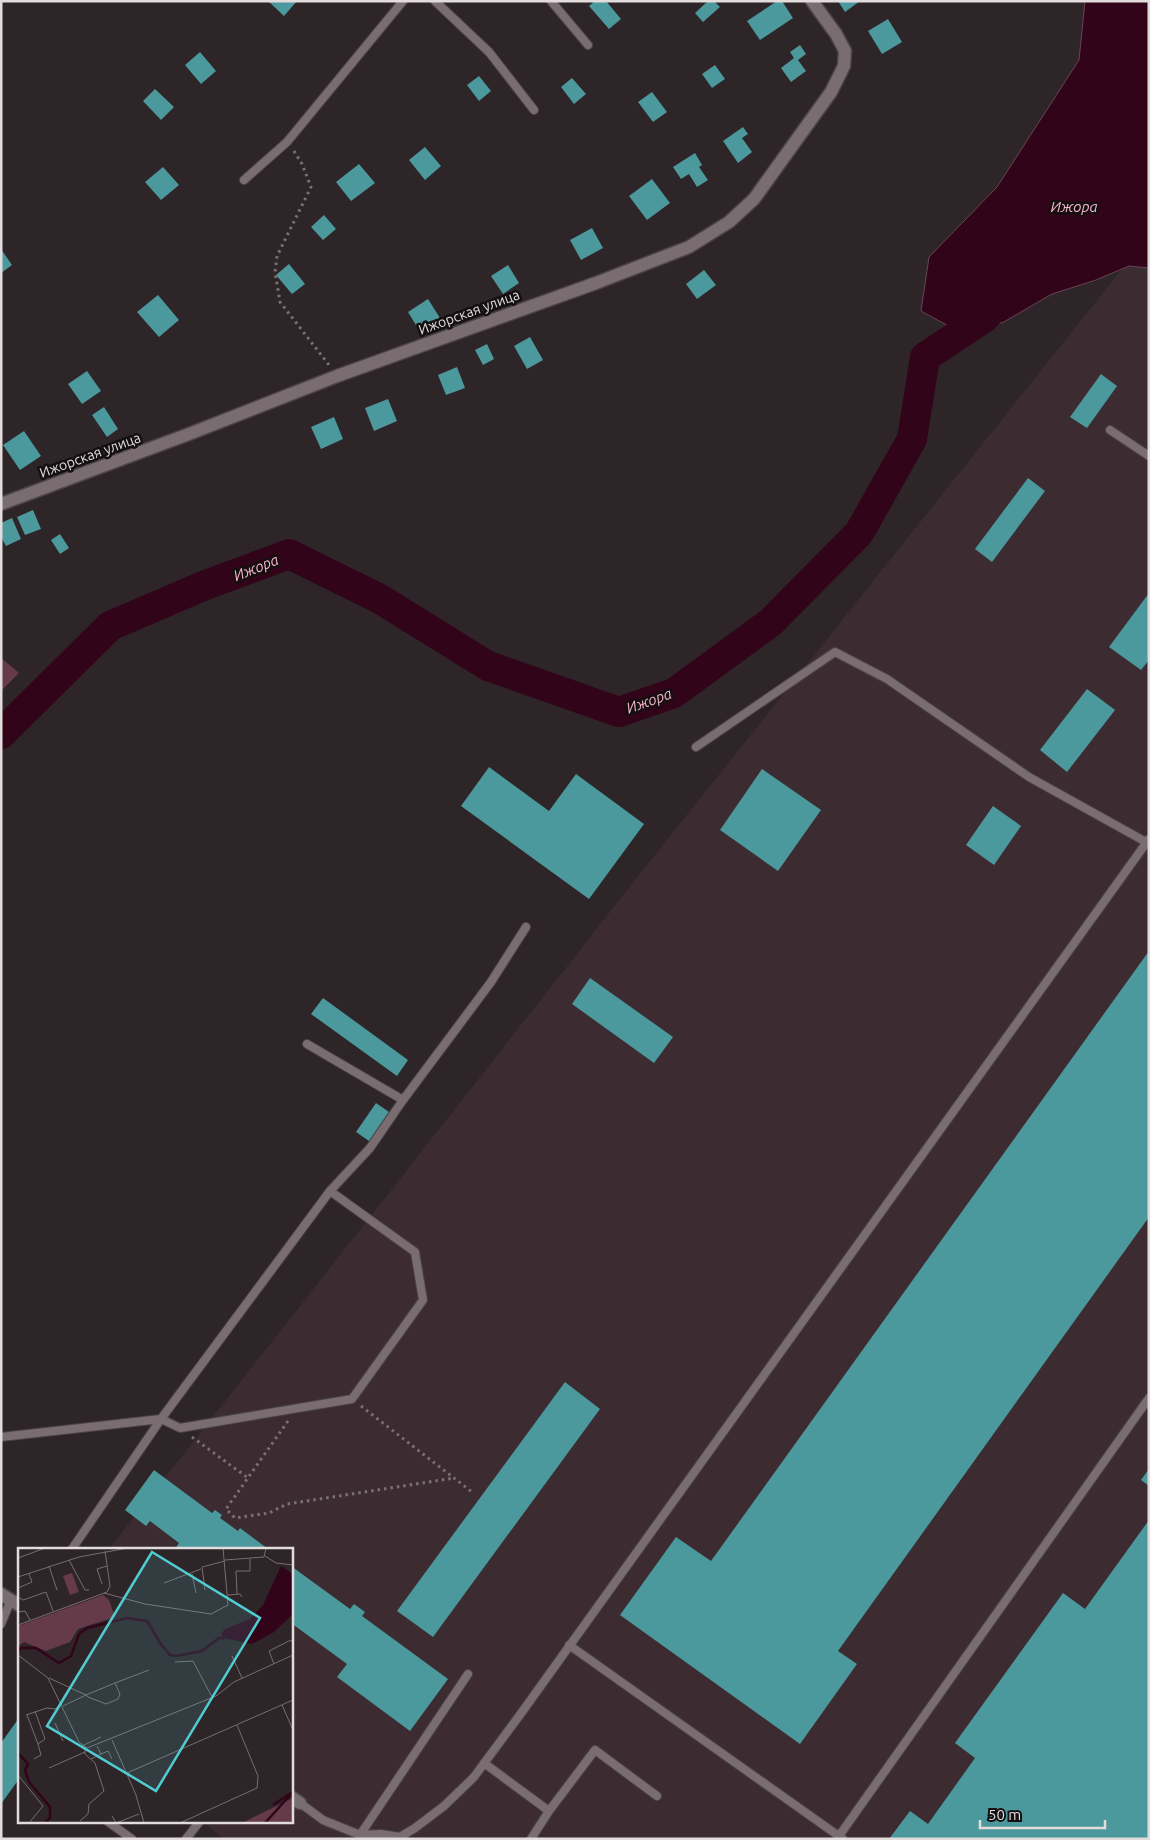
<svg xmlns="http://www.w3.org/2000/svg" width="1150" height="1840" font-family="Ubuntu,sans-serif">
<rect width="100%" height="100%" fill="#2e2528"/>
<path fill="#3c2c32" d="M1149,235v1604h-925l-22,-18h89v-272h-182l526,-669z"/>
<path fill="#653b4a" d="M1,658l18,15 -18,18z"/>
<path fill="#32041a" stroke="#674554" d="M1085,1h64v267l-20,-2 -33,14 -44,14 -50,29 -18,-5 -21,16 -42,-23 8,-54 68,-70 82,-127z"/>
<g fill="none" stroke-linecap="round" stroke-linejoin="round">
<path stroke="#32041a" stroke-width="30" d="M1,734l109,-108 93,-40 86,-32 91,45 108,67 131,46 55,-19 97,-71 88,-89 53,-94 13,-82 59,-39 9,-10"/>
</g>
<path fill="#4b999c" d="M268,1h29l-13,15z
M595,1h11l15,18 -12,10 -20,-23z
M708,1h6l6,6 -17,15 -8,-9z
M777,1h5l11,17 -33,22 -13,-19z
M838,1h22l-15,11z
M888,19l14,23 -20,12 -14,-23z
M800,45l6,9 -8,6 8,11 -15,11 -10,-14 13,-10 -4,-6z
M200,52l16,19 -15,13 -16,-19z
M715,65l10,14 -13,9 -10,-14z
M479,76l12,15 -12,10 -12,-16z
M572,78l14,16 -12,10 -13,-17z
M155,89l19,18 -13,13 -18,-19z
M652,92l15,20 -14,10 -15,-20z
M743,127l5,7 -6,4 10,14 -14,11 -15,-22z
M425,147l16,19 -16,14 -16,-20z
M695,153l7,12 -3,2 9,13 -11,7 -8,-13 -8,5 -8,-12z
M359,164l16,19 -24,18 -15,-19z
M163,167l16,18 -18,15 -16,-18z
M652,179l18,24 -23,17 -18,-24z
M324,215l12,14 -13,11 -12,-13z
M592,228l11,20 -22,12 -11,-20z
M1,249l11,16 -11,8z
M289,264l16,20 -13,10 -16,-19z
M508,265l11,18 -16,11 -12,-18z
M704,270l12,15 -19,14 -11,-15z
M158,295l21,25 -20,17 -22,-25z
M428,299l12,19 -21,12 -11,-18z
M530,337l13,23 -16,9 -13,-23z
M487,344l7,15 -11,6 -8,-15z
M457,367l8,21 -19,7 -8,-20z
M87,371l14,20 -19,13 -14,-20z
M1101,374l16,12 -30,42 -17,-11z
M388,399l9,22 -23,10 -9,-23z
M104,407l14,22 -11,8 -15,-22z
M334,417l9,22 -22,10 -10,-22z
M24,431l17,25 -21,14 -17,-25z
M1028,478l17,13 -53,71 -17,-13z
M33,510l8,19 -16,6 -8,-18z
M12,518l9,21 -15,7 -5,-9v-14z
M60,534l9,14 -9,6 -9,-14z
M1149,593v67l-8,10 -32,-23z
M1087,689l28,21 -48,62 -27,-22z
M489,767l60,44 27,-37 68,50 -55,75 -128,-93z
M762,769l59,41 -43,61 -58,-41z
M993,806l28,20 -27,39 -28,-20z
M1149,951v266l-311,434 19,13 -57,80 -180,-129 56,-78 35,24z
M590,978l83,59 -19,26 -82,-59z
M323,998l85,62 -11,16 -86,-62z
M376,1103l13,9 -20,29 -13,-9z
M565,1382l35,27 -167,228 -36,-26z
M1149,1469v17l-8,-6z
M154,1470l58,43 3,-3 7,5 -2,3 18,13 2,-3 28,21h-93l4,-6 -29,-22 -4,5 -21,-16z
M1149,1520v319h-260l21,-28 18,13 47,-66 -20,-15 108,-150 22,16z
M291,1566l59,43 4,-5 11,8 -3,4 86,63 -38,52 -73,-54 10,-13 -56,-41z
M19,1718v61l-18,25v-61z"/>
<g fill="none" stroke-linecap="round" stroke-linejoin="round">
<defs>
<path id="service" d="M435,1l54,51 45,58
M551,1l37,44
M244,180l43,-38 116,-141
M1110,430l39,26
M696,747l139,-95 52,27 142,98 117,65
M307,1044l96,56
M330,1191l40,-43 33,-48 88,-118 35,-55
M1,1437l160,-18 19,9 172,-29 71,-99 -8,-48 -85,-61 -169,228 -89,130
M1,1624l10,-24
M569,1645l274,194
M484,1763l65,48 -18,28
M300,1803l23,17 37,15 21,-1 19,3 15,-9 29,-22 30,-29 48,-65 627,-873
M549,1811l46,-61 62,46
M107,1821l25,18
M360,1835l108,-161
M839,1836l310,-438
M186,1839l14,-18"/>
<path id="minor" d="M1,504l188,-70 148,-58 259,-93 93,-36 40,-25 25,-23 77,-107 13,-26 1,-15 -9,-17 -24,-33
M1,1594l18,11
M291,1797l9,6"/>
</defs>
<use href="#service" stroke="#4b4446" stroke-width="10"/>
<use href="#minor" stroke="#4b4446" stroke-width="15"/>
<path stroke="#797173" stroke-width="3" stroke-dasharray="2.5 4" stroke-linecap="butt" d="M294,151l8,13 9,23 -34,69 -2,16 5,30 49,63
M361,1406l111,86
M288,1421l-62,88 9,9 34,-5 18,-9 167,-26
M192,1437l56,41"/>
<use href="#service" stroke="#796d71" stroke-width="8"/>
<use href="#minor" stroke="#796d71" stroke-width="12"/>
</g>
<g text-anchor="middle" stroke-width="5" stroke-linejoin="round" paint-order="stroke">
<g font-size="14" fill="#e2dcdd" stroke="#140f11">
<text transform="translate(469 312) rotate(-20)" y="5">Ижорская улица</text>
<text transform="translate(90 455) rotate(-20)" y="5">Ижорская улица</text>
</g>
<g font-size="15" font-style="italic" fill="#f9b4cb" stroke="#140f11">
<text x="1074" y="212">Ижора</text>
<text transform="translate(256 568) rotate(-22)" y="5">Ижора</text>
<text transform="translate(649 701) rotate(-20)" y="5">Ижора</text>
</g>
</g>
<g transform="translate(18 1548)">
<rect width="275" height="275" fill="#2e2528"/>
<path d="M54,25l7,19 -9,3 -7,-19zM85,47l6,5 6,17 -37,12 -8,13 -24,9 -22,-9 -6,4v-20zM275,250v25h-51l24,-12z" fill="#653b4a"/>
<path d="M263,18l12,8v40l-19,18 -22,12 -28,-6 -3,-4 4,-5 25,-10 13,-14z" fill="#32041a"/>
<path fill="none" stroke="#32041a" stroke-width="2.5" d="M0,104l3,-4h15l23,15 12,-7 8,-22 8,-6 40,-10 20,3 13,22 10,12 6,1 26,-5 17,-13h6M0,205l10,11 -3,6 4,12 21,25v11l-6,5M255,257l18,-12M247,275l28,-31"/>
<path fill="none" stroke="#766e70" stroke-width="1" d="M247,8l11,7 17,2M0,10l27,-10M51,12l16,30h4M207,12l39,-3 2,-9M31,18l8,24M174,26l4,19M0,29l61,-20 49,-9M146,35l37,-14M84,36l-5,-15 10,-3M0,40l14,-6 -3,-8M187,42l-3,-23 23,-6M86,45l41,11 66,10 17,-9 -5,-57M219,46l-1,-23h14v-12M210,47l12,-1 2,3M0,49l5,3 23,-8 7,19M0,64l7,-1 5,9M0,77l89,-33 3,-6 -5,-35M0,107l30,23 31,64 8,6 129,-52 18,-14 59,-27M214,108l10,22M157,114l18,-1 19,36M256,116l-5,-13 22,-11 2,3M31,130l37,17 2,2 18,7 12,-5 2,-5 -5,-11 -29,12 -23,11M97,135l34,-13M264,157l11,25M8,167l21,-7 8,1 7,-5M9,167l11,29 7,-5 -10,-28M37,175l8,18M94,192l24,55 8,28M64,198l19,-9M83,206l7,-3 4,8M16,211l7,-4 -3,-11M73,211l10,-5 -4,-8M31,220l36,-16M109,225l166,-73M0,227l25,31 -14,17M94,268l4,7 23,-9M62,273l8,-7 1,-10 15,-13 -9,-28 -10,-9v-6M162,275l77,-35 1,-12 -21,-51"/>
<path fill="#51ccd1" fill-opacity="0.15" stroke="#51ccd1" stroke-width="2.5" d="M134,4l108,66 -104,173 -109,-65z"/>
<rect width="275" height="275" fill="none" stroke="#e2dcdd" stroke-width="2.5"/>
</g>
<rect width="1150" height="1840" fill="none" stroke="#e2dcdd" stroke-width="5"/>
<path d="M980 1820v8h125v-8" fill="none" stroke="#e2dcdd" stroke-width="2.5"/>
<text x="988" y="1820" font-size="15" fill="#e2dcdd" stroke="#140f11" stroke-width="4" paint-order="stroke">50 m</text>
</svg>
